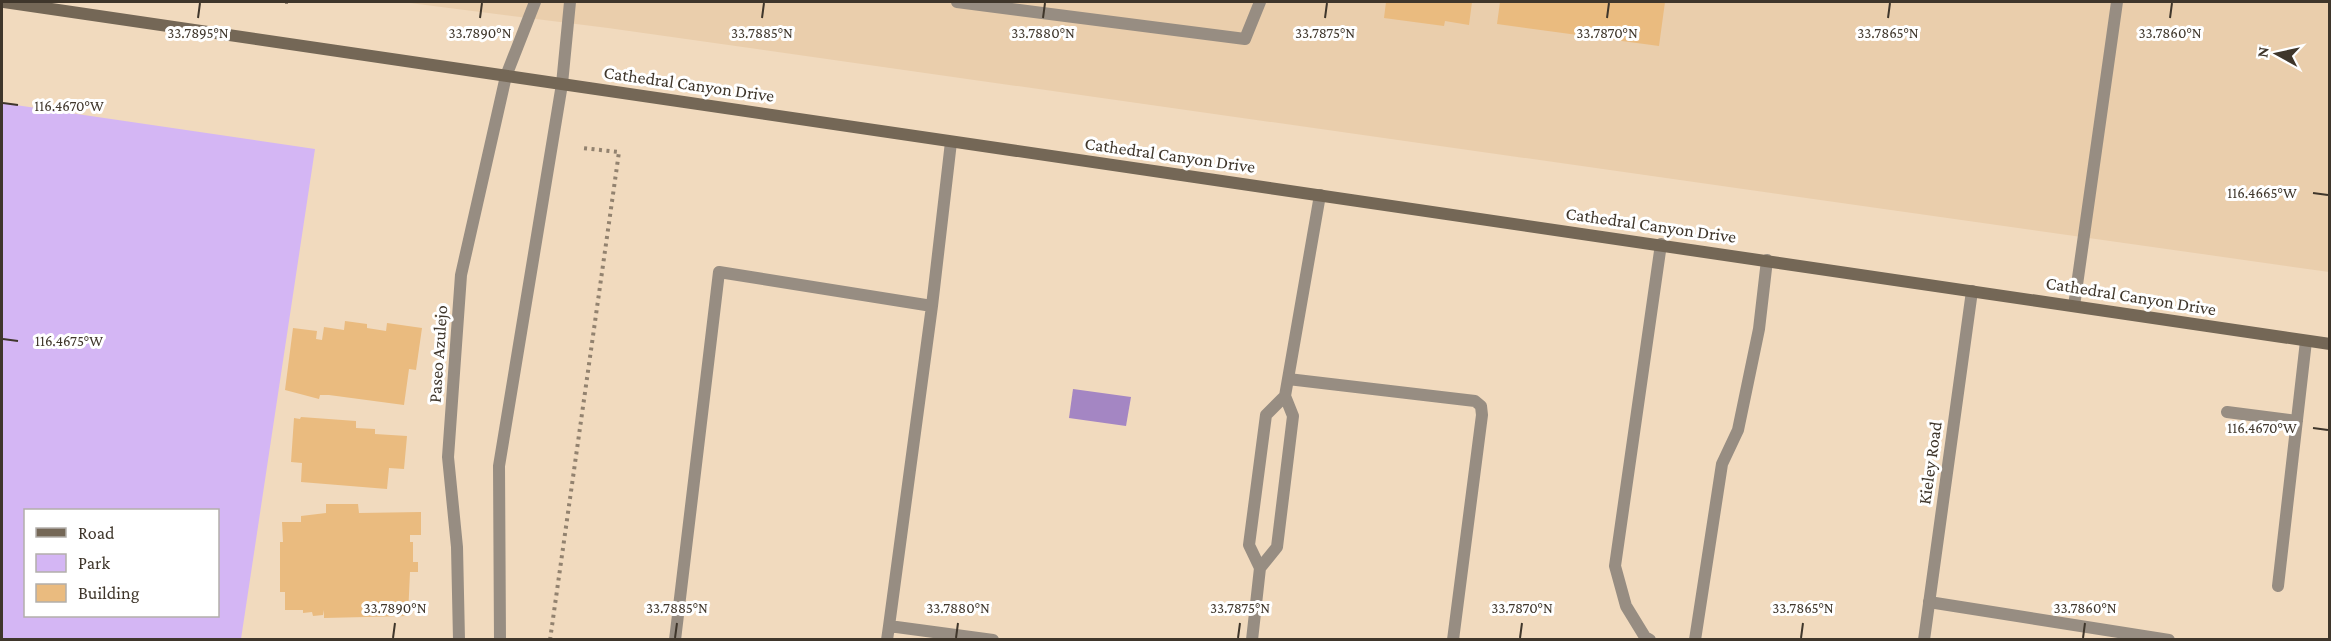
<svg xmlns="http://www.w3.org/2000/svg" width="2331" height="641" font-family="'Crimson Pro',serif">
<rect width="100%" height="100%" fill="#f1dabe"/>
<path fill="#eaceac" d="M402,2h1927v270l-1721,-244z"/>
<path fill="#d4b6f4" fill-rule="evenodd" d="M2,103l313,46 -74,490h-239zM26,510h192v106h-192z"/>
<path fill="#a486c3" d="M1073,389l58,8 -5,29 -57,-8z"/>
<path fill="#eabb7f" d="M1386,2h86l-3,23 -24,-4 -1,5 -60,-8z
M1500,2h165l-6,44 -162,-22z
M345,321l22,3v4l19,3 1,-8 35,5 -6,42 -7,-1 -5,36 -75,-10h-9l-1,4 -34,-9 8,-62 24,3 -1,8 6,1 2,-13 20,3z
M301,417l55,4v7l19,1v5l32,2 -3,33 -15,-1 -2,21 -86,-7 1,-19 -11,-1 3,-44 6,1z
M326,504h32l1,9 62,-1v23h-11v7h3v20h5v10h-8l-2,44 -84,2v-8l-1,5 -10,1 -1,-4 -9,1v-3h-18v-18h-5v-50h3l-1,-20h19v-6l25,-3z"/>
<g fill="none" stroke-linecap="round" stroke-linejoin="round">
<path stroke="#92826f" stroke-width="4" stroke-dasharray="3 4.5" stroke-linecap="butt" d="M285,2h7
M550,640l69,-488 -37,-4"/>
<path stroke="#978d82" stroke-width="12" d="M957,2l288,37 15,-37
M506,76l29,-74
M562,84l8,-82
M932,306l-43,320 104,14
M2074,306l43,-304
M1288,379l187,22 6,5 1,9 -29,225
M2227,412l70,9
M1260,568l-11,-23 17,-130 19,-19
M2278,586l28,-245
M1929,602l240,38
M675,640l44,-368 213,34 19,-164
M887,640l2,-14
M1252,640l8,-72 17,-21 16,-131 -8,-20 35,-201
M1650,640l-5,-3 -19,-31 -11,-40 46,-322
M1695,640l27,-176 16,-34 21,-101 8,-69"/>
<path stroke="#978d82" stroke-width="12" d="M459,640l-2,-93 -9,-90 13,-182 45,-199
M500,640l-1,-174 63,-382
M1924,640l48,-349"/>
<path stroke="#746756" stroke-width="12" d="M4,2l2326,342"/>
</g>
<path fill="none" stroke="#3f362b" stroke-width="2" d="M198,18l2,-15M480,18l2,-15M762,18l2,-15M1043,18l2,-15M1325,18l2,-15M1607,18l2,-15M1888,18l2,-15M2170,18l2,-15M3,103l15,2M2313,193l15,2M3,339l15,2M2313,428l15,2M393,638l2,-15M675,638l2,-15M956,638l2,-15M1238,638l2,-15M1520,638l2,-15M1801,638l2,-15M2083,638l2,-15"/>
<g text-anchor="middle" stroke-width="6" stroke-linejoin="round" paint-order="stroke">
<g font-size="18" fill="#3f362b" stroke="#fff">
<text transform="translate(689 84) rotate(8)" y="6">Cathedral Canyon Drive</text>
<text transform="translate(1170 155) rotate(8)" y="6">Cathedral Canyon Drive</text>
<text transform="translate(1651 225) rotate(8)" y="6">Cathedral Canyon Drive</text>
<text transform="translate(2131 296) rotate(9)" y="6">Cathedral Canyon Drive</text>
<text transform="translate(438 354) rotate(-86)" y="6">Paseo Azulejo</text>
<text transform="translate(1930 463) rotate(-82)" y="6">Kieley Road</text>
</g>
</g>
<g font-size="15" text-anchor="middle" fill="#3f362b" stroke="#fff" stroke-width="6" stroke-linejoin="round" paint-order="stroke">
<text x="198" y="38">33.7895°N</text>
<text x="480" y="38">33.7890°N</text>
<text x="762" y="38">33.7885°N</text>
<text x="1043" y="38">33.7880°N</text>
<text x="1325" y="38">33.7875°N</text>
<text x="1607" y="38">33.7870°N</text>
<text x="1888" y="38">33.7865°N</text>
<text x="2170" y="38">33.7860°N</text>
<text x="69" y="111">116.4670°W</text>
<text x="2262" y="198">116.4665°W</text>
<text x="69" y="346">116.4675°W</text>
<text x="2262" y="433">116.4670°W</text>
<text x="395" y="613">33.7890°N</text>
<text x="677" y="613">33.7885°N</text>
<text x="958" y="613">33.7880°N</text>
<text x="1240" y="613">33.7875°N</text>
<text x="1522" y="613">33.7870°N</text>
<text x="1803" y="613">33.7865°N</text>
<text x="2085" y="613">33.7860°N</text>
</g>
<rect width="2331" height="641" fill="none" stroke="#3f362b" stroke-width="6"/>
<rect x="24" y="509" width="195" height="108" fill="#ffffff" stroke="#b2afaa" stroke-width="1.5"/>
<rect x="36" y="528" width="30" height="9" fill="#746756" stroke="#b2afaa" stroke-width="1.5"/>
<text x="78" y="539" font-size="18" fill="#3f362b">Road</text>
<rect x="36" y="554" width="30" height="18" fill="#d4b6f4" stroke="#b2afaa" stroke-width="1.5"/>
<text x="78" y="569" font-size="18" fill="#3f362b">Park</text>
<rect x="36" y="584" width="30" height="18" fill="#eabb7f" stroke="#b2afaa" stroke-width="1.5"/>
<text x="78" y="599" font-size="18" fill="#3f362b">Building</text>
<g transform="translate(2277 54) rotate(278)" stroke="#ffffff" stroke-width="4.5" paint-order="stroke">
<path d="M0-4.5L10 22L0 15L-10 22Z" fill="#3f362b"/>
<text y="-9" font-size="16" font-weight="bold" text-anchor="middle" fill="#3f362b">N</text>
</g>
</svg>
